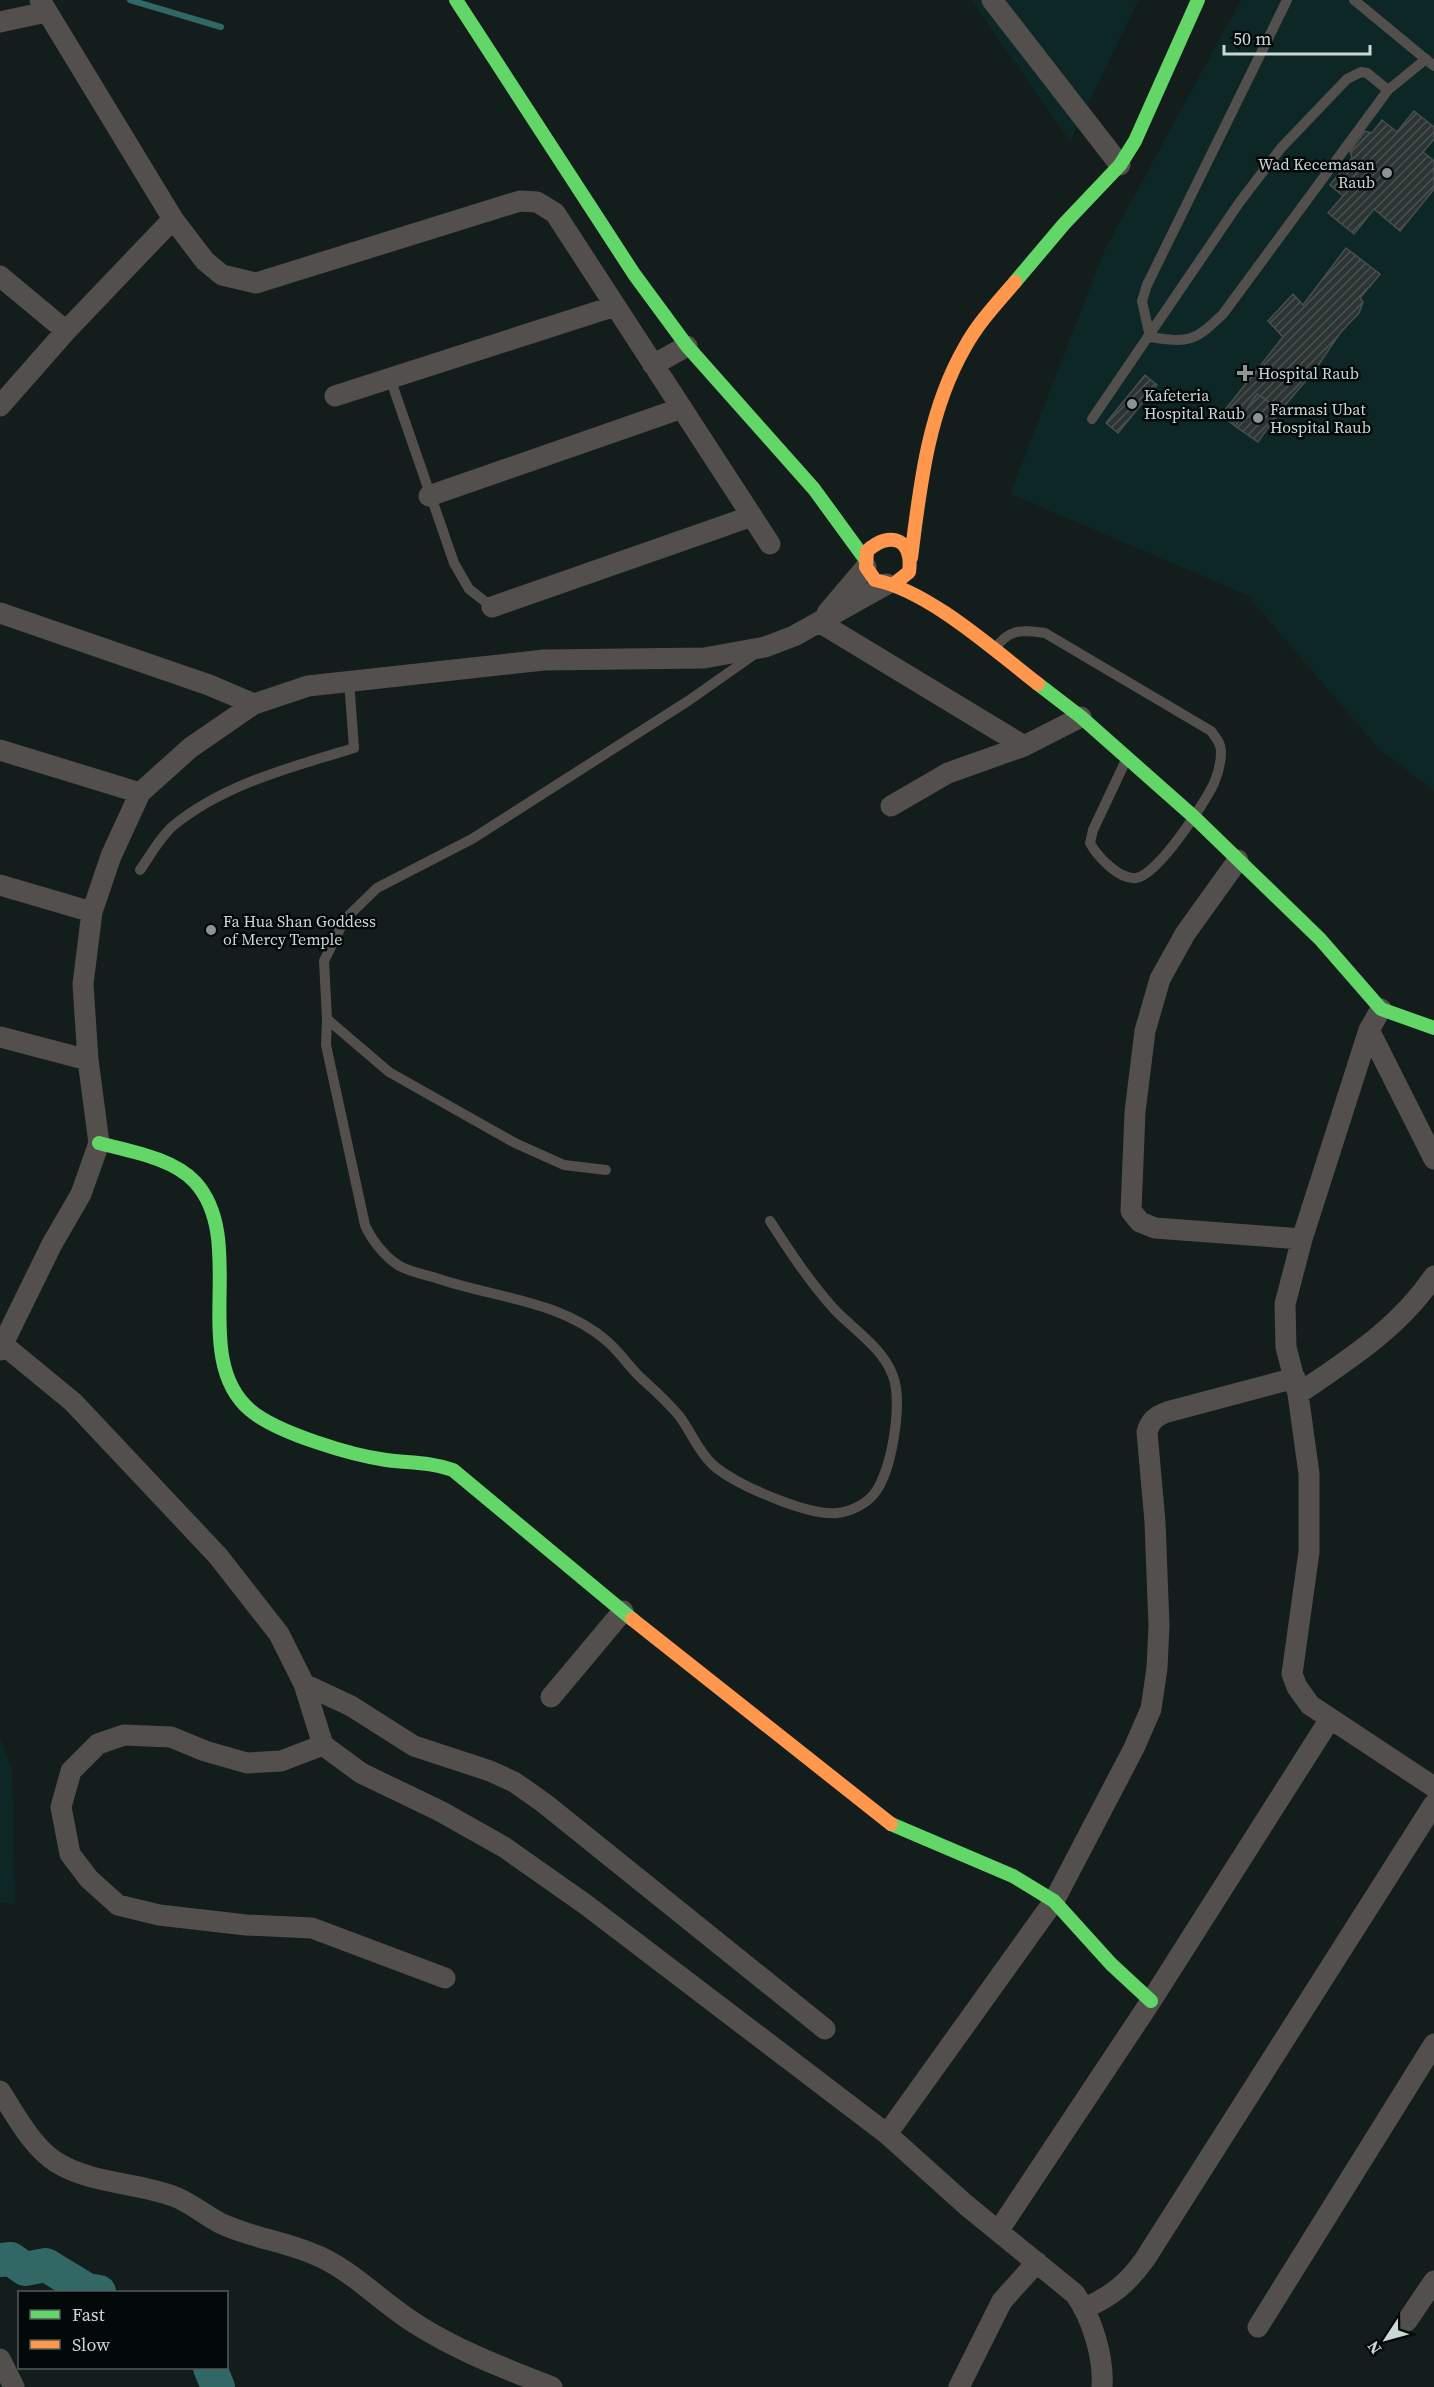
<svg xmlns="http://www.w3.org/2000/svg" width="1434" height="2387" font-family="'Source Serif 4',serif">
<defs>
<pattern id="building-hatch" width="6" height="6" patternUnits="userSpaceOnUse" patternTransform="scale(1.5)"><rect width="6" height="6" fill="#2d3534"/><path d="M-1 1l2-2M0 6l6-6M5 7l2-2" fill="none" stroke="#4a5250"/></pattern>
</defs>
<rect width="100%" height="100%" fill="#131d1c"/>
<path fill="#0d2726" d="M971,0h168l-69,141z
M1241,0h193v791l-55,-42 -132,-154 -237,-101 94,-243z
M0,1738l12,32 3,134 -15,-1z"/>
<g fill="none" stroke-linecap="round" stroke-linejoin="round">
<path stroke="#316866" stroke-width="6" d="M130,0l91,27"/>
<path stroke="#316866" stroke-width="34" d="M0,2260l11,-1 14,10 21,-4 41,25 12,2
M210,2368l8,19"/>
</g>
<path fill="url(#building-hatch)" stroke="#474f4f" stroke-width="1.5" d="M1414,111l20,16v12l-11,13 11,9v28l-34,42 -26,-22 -20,25 -26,-21 15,-17 -13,-11 22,-27 -2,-7 15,-20 7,2 10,-13 15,12z
M1346,248l34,26 -20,24 3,4 -4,11 -19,20 -25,37 -34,40 -24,-16 -22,32 -14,-11 62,-78 -15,-16 25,-27 10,11z
M1145,375l12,10 -39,48 -12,-10z
M1257,394l24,16 -23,32 -23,-16z"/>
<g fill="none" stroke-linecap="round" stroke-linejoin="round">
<path stroke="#534f4d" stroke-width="10" d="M1287,0l-140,285 -5,16 8,36c39,6 44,5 73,-23l165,-224 38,-31
M1354,0l80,66
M390,378l64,185 15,26 23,18
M1092,419l147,-216 42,-55 66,-69 14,-7 6,1 21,17
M994,650c15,-22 27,-20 51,-17l166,98c5,7 10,12 10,20 0,11 -3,23 -7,32 -9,20 -57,93 -78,95 -17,2 -39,-22 -46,-35l3,-13 33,-70
M140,870c10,-14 20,-33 33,-44 51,-42 119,-59 181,-78l-5,-68
M327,1019l-1,26 39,180c6,14 19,31 33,40 9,6 24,9 35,12 59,21 126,22 175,65 12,11 21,24 32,35 14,13 28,25 40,40 11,15 18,34 32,47 21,20 96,52 125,49 13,-1 29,-9 37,-19 18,-22 29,-92 19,-118 -10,-28 -40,-47 -59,-67 -25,-28 -44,-57 -64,-88
M606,1170l-42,-5 -49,-22 -126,-71 -62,-53 -3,-58 21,-42 32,-31 95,-49 216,-138 67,-47"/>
<path stroke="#534f4d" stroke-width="21" d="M40,0l133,219 32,42 17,14 34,8 264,-82 17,1 18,11 215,331
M992,0l128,165
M0,22l46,-10
M0,276l66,55
M653,365l34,-19
M335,396l280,-90
M0,406l66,-75 107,-112
M429,496l253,-88
M492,607l260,-91
M0,613l209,72 45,19
M827,613l39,-46
M819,622l205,124
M0,750l140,43
M891,806l57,-33 76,-27 57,-29
M1238,860l-53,74 -25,45 -15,52 -10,81 -4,99 9,11 15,6 147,11
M0,885l92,27
M1381,1009l-12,21 -67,209 -17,65 1,43 12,47 11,80v78l-17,122 5,13 13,18 124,82
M1369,1030l65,129
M0,1037l88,23
M0,1342l73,60 145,154 61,78 25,50 19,61 -42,16 -34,2 -42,-12 -34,-14 -47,-2 -26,9 -27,27 -10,36 9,47 19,25 29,26 41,10 87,10 66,3 133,50
M0,1350l52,-106 29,-50 18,-51 -11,-83 -5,-76 9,-72 19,-56 29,-63 50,-45 64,-44 54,-18 236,-26 160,-2 61,-11 29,-11 93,-52
M1298,1394c51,-35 101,-66 136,-118
M304,1684l47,22 63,40 76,25 24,11 30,21 281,226
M551,1697l72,-86
M323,1745l38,28 79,38 64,36 81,57 302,230 79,71 109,89c17,24 29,63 27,93
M0,2091c15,23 32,56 56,71 35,22 79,20 117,34 17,6 31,19 47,27 29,14 61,18 91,30 40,15 69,49 105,71 42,27 90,45 136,63
M887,2134l167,-233 80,-153 17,-39 6,-41 2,-42 -4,-104 -8,-90c3,-11 9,-16 20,-20l128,-34
M999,2230l152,-229 179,-282
M1085,2308c27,-12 43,-25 60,-49l289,-455
M1407,2321l27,-40
M1258,2327l176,-283
M0,2359l14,28
M959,2387l43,-86 35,-39"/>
<path stroke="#63d668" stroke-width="14" d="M456,0l178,274 53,72 127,143 51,70
M1015,282l49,-58 56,-59 15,-24 63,-141
M1038,684l43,33 113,100 126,122 61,70 53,19
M99,1143c30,8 74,15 96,39 54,59 -7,175 55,228 27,23 101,45 136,50 23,3 45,2 67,10l179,149
M891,1824l122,52 41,25 57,63 40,37"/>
<path stroke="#ff974d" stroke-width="14" d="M911,558c9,-72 17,-147 54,-211 13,-24 32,-44 50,-65
M894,584l15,-12c5,-33 -19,-42 -42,-21l-1,16 9,13c54,11 119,70 163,104
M632,1619l259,205"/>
</g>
<g fill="#8b9594" stroke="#030908" stroke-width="2">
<circle cx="1387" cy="173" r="6"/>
<path d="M1242 364h6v6h6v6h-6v6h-6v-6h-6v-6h6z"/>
<circle cx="1132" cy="404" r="6"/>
<circle cx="1258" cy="418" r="6"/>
<circle cx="211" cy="930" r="6"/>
</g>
<g text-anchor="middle" stroke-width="5" stroke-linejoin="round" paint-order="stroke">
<g font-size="16" fill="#cbd6d5" stroke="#030908" text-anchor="start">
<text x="1375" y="170" text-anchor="end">Wad Kecemasan<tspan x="1375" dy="18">Raub</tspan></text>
<text x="1258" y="379">Hospital Raub</text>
<text x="1144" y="401">Kafeteria<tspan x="1144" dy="18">Hospital Raub</tspan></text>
<text x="1270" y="415">Farmasi Ubat<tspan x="1270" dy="18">Hospital Raub</tspan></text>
<text x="223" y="927">Fa Hua Shan Goddess<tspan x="223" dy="18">of Mercy Temple</tspan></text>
</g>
</g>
<rect x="18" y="2291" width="210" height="78" fill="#030908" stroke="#535b5a" stroke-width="1.5"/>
<rect x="30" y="2310" width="30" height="9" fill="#63d668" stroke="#535b5a" stroke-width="1.5"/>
<text x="72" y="2321" font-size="18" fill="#cbd6d5">Fast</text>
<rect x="30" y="2340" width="30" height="9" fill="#ff974d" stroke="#535b5a" stroke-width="1.5"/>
<text x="72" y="2351" font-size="18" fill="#cbd6d5">Slow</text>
<g transform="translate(1386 2339) rotate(234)" stroke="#030908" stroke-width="4.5" paint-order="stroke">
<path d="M0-4.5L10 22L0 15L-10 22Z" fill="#cbd6d5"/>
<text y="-9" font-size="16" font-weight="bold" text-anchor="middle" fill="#cbd6d5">N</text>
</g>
<path d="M1224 45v9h146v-9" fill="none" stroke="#cbd6d5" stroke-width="3"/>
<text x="1233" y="45" font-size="18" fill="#cbd6d5" stroke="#030908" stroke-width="4.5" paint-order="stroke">50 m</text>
</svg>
